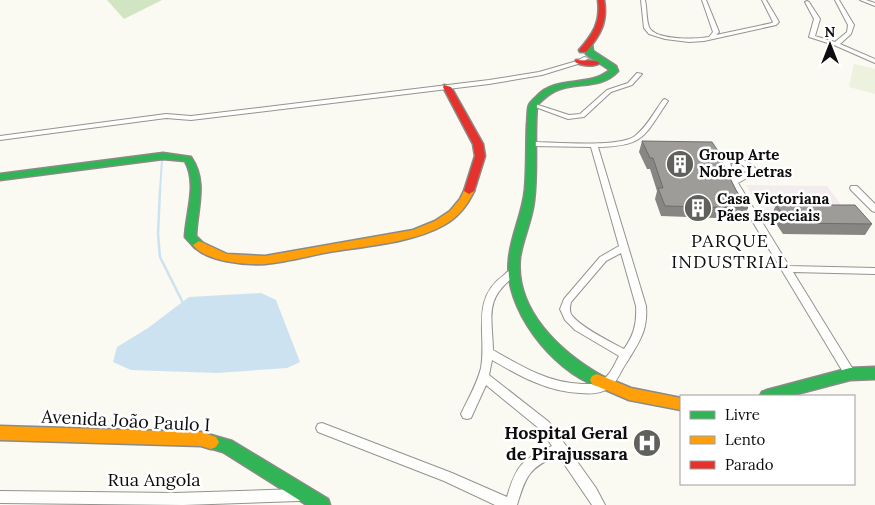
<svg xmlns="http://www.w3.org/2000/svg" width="875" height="505" font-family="Lora,serif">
<rect width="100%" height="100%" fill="#faf9f2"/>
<path fill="#f2ecee" d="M746,185l81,1 21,28h-85z"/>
<path fill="#d2e5c3" d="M107,0h55l-38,19z"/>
<path fill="#ecf2de" d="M854,64l21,5v25l-26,-7z"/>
<path fill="#cce2f1" d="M261,293l15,7 24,62 -13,6 -70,5 -86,-3 -18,-8 4,-15 31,-19 41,-31z"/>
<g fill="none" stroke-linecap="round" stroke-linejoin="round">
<path stroke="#cce2f1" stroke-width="2" d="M160,191l2,-32"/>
<path stroke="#cce2f1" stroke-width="2.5" d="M160,190l-2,44 2,23 24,48"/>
<defs>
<path id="street" d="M641,0h4c2,8 1,19 4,27 6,14 48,12 60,10l4,-5 -11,-32h4l13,32 -3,3 56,-12 1,-1 -11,-22h4l13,22 -3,3 -72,16 -15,1 -24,-3 -16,-5 -5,-6z
M835,0h4l15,25 -3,9 -11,10 35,15v4l-41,-18 -25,-8 5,-18 -9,-17 2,-1 2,1 11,17 -5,17 20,6 12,-10 1,-7z
M860,0h6l9,3v3z
M584,57l5,1 -8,5 -39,12 -53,9 -298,36 -25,-2 -166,22v-4l166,-22 25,2 298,-36 50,-8 38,-11z
M637,73l5,1 -10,11 -21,7 -27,25 -16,2 -38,-14 5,-1 34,11 11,-1 27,-24 21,-7z
M665,99l3,2c-24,35 -23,45 -70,46l48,159c2,25 -7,36 -19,56 -6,8 -9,19 -17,25 -8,7 -20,7 -30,6 -33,-1 -60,-17 -88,-33l-3,15 60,47 47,66 9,17h-13l-34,-50c-29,13 -32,20 -41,50h-22l-51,-24 -126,-49 -2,-4 2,-4 4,-1 130,50 55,24c9,-31 15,-38 45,-51l-11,-16 -55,-45 -15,33 -4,1 -4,-1 -2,-4c7,-15 16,-30 20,-46 6,-34 -11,-69 23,-93 4,-4 7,-7 13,-5l2,2 -2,2c-33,25 -25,39 -24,76 28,16 55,33 89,34 6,0 14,1 19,-3 9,-5 13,-16 18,-25l-44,-26 -10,-10 -5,-11 4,-10 36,-42 19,-11 -28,-99 -59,-1 -4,-2 4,-2c22,0 87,6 103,-6 12,-9 19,-24 28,-36zM621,253l15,53c1,17 -2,29 -12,43 -13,-7 -46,-23 -53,-35 -2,-4 -1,-8 0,-12l35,-41z
M723,159c13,-2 24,0 33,10l-2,5 -16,9 51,83 86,2v6l-82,-2 61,99 1,3 -1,3 -4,1 -4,-1 -113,-188 -10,-21zM730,163l11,1 7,5v2l-13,7z
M851,186h6l18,18v8l-3,-1 -21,-21 -1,-2z
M299,489l4,2 2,4 -2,4 -4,2 -116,4 -183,-2v-12l175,2z"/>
<path id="fast" d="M588,44h4l1,7 23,15 2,5c-17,19 -42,10 -63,20 -7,3 -12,8 -18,14 -3,32 1,64 -3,96 -2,19 -11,37 -14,56 -6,53 40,95 82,119l2,4 -2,4 -5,2c-45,-16 -94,-78 -88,-127 2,-24 14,-46 16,-70 2,-22 1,-44 2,-65 1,-6 0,-14 2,-19 1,-3 5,-6 8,-9 19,-21 52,-8 73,-26l-24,-16z
M163,153l28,4c17,25 6,51 5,79l9,9 -2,3h-8l-10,-11c1,-25 13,-53 0,-76l-22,-2 -163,21v-6z
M875,367v12l-25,1 -61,16h-29l2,-4 5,-2 83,-22z
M211,435l21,6 96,58 2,6h-23l-84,-53 -17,-5 -3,-5 3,-5z"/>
<path id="slow" d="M469,188l5,3c-7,15 -16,26 -30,34 -32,18 -79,21 -115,27 -21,4 -43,10 -64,12 -19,1 -59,-2 -72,-19l6,-4 28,13 38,2 148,-26 22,-9 15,-10 10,-12 5,-10z
M597,374l34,14 50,10v12l-52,-10 -37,-16 -2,-4 2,-4z
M0,426l201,6 15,5 3,5 -3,5 -5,2 -10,-3 -201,-6z"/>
<path id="jam" d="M598,0h6c4,22 -4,36 -18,52h-6l-1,-2c14,-16 22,-28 19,-50z
M576,60l20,1 4,2c-6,4 -19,3 -25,-1z
M444,85l7,2 32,57 2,12 -11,35 -5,3 -5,-3 11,-35 -2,-12 -30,-57z"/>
</defs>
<use href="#street" stroke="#949390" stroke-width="2"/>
<use href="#fast" stroke="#8a8a87" stroke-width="3"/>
<use href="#slow" stroke="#8a8a87" stroke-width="3"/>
<use href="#jam" stroke="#8a8a87" stroke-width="3"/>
<use href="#street" fill="#fefefd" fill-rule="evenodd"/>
<use href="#fast" fill="#30b455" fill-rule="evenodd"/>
<use href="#slow" fill="#ff9f0a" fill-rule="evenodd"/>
<use href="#jam" fill="#e5322d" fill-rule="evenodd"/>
</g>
<path fill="#888683" d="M642,141l82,19 -2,4 14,26 12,18 -5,11 -82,-3 -6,-17 2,-8 -7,-22h-3l-8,-17z
M776,205l96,19 -7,11 -82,-1 -12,-18z"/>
<path fill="#9e9c98" stroke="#6f6d6a" d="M642,141l70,1 12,18h-3l15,30 12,18 -83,-2 -7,-18h5l-10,-30h-3z
M776,205h79l17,19 -83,-1z"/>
<defs>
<symbol id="building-disc" viewBox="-11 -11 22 22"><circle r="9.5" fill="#60605d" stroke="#fff"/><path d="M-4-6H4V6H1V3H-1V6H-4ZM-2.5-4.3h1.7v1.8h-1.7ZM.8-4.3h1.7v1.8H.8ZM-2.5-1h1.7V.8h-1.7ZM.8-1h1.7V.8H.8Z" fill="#fff"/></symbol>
<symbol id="hospital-disc" viewBox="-11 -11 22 22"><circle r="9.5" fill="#60605d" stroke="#fff"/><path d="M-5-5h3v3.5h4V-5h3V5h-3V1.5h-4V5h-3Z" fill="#fff"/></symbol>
</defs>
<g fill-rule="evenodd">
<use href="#building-disc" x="664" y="148" width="32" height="32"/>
<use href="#building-disc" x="682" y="192" width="32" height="32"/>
<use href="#hospital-disc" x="631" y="427" width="32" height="32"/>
</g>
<g text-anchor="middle" stroke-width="5" stroke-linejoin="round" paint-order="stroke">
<g font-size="15" font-weight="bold" fill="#0d0d0d" stroke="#fff" text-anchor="start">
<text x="699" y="160">Group Arte<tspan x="699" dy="17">Nobre Letras</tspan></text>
<text x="717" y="204">Casa Victoriana<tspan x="717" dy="17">Pães Especiais</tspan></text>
</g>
<g font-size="18" letter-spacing="1" fill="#0d0d0d" stroke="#fff">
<text x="730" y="247">PARQUE<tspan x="730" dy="21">INDUSTRIAL</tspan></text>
</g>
<g font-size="18" fill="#0d0d0d" stroke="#fff">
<text transform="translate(126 421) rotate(3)" y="6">Avenida João Paulo I</text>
<text x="154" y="486">Rua Angola</text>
</g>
<g font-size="18" font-weight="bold" fill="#0d0d0d" stroke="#fff" text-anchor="end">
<text x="628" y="439">Hospital Geral<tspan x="628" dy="21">de Pirajussara</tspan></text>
</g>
</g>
<rect x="680" y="395" width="175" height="90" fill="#ffffff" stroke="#9e9e9e"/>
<rect x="690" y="411" width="25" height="8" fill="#30b455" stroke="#9e9e9e"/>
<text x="725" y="420" font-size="15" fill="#0d0d0d">Livre</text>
<rect x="690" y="436" width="25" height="8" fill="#ff9f0a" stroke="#9e9e9e"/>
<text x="725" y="445" font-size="15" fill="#0d0d0d">Lento</text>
<rect x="690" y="461" width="25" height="8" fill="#e5322d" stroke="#9e9e9e"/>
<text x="725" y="470" font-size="15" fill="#0d0d0d">Parado</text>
<g transform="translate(830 45)" stroke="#ffffff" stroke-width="4" paint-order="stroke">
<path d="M0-4L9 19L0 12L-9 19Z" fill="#0d0d0d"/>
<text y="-8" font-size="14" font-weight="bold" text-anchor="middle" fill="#0d0d0d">N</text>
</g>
</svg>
